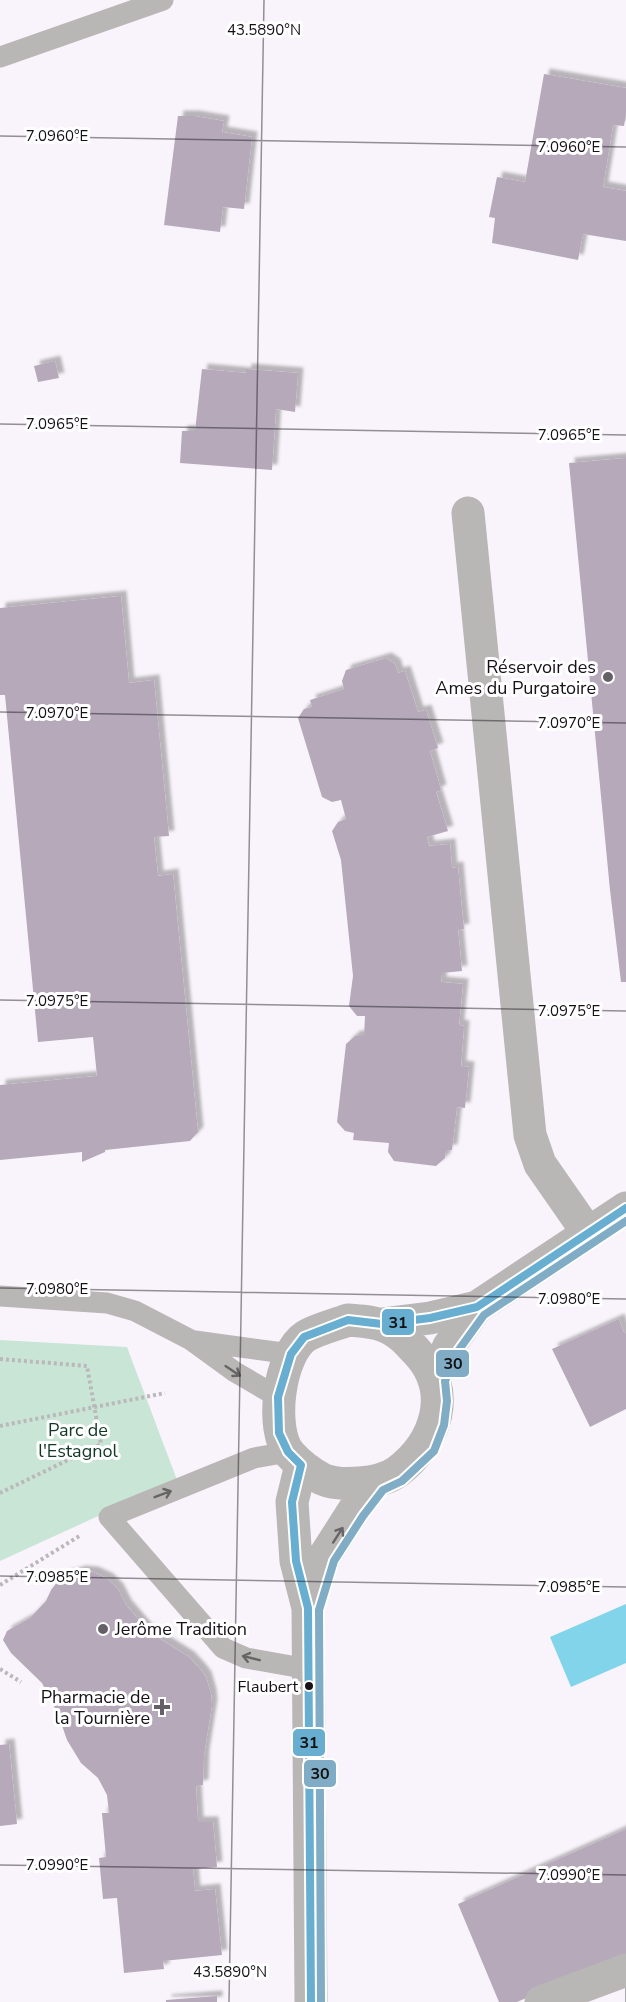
<svg xmlns="http://www.w3.org/2000/svg" width="626" height="2002" font-family="'Nunito Sans',sans-serif">
<defs>
<filter id="shadow"><feDropShadow dx="5.5" dy="-5.5" stdDeviation="1.5" flood-color="#0004"/></filter>
</defs>
<rect width="100%" height="100%" fill="#f9f4fb"/>
<path fill="#c9e5d6" d="M0,1340l127,7 50,133 -177,81z"/>
<path fill="#81d4ea" d="M626,1604v59l-55,24 -21,-50z"/>
<path fill="#b5a9ba" filter="url(#shadow)" d="M544,74l82,14v25l-2,13 -11,-1 -10,62 23,4v50l-43,-7 -5,26 -86,-17 3,-25 -6,-1 8,-40 28,5z
M178,116h16l30,5 -2,11 30,5 -8,72 -21,-2 -3,25 -56,-7z
M55,361l4,17 -21,4 -4,-16z
M202,369l44,4v-4l52,4 -3,39 -19,-3 -4,61 -92,-7 2,-32h13z
M626,458v524h-5l-11,-92 -41,-427z
M121,596l8,87 25,-3 15,156 -15,1 4,39 15,-2 25,258 -8,9 -85,9v2l-23,10v-10l-82,8v-75l97,-9 -4,-39 -55,5 -33,-347h-5v-87z
M386,658l9,6 3,9 7,-2 13,41 8,-2 12,38 -8,3 11,39 -5,2 12,39 -21,6 2,9 21,-2 2,24 6,-1 4,43 2,19 -6,1 4,41 -20,2 -1,9 22,2 -4,41 5,1 -3,40 8,1 -4,41 -8,-1 -5,43h-6l-1,8 -9,8 -42,-5 -6,-9 1,-9 -36,-3 1,-7 -9,-2 -8,-9 9,-78 9,-8h9l1,-20h-8l-8,-10 4,-30 -12,-116 -9,-29 6,-9 8,-3 -5,-19 -9,2 -10,-5 -24,-79 6,-9 8,-2 -2,-7 34,-11 -2,-8 4,-11z
M619,1319l5,14 2,-1v77l-36,18 -38,-78z
M81,1571l12,1 15,7 10,10 8,16 23,27 40,25 11,12 6,8 5,17 1,11 -8,50 -1,30 -7,1 2,36h15l4,45 -24,2 2,22 20,-2 7,66 -59,6 1,8 -40,4 -7,-75 -14,1 -4,-41 7,-1 -4,-44h7l-2,-18 -9,-17 -17,-15 -14,-23 -9,-26 -16,-31 -31,-30 -8,-13 4,-9 23,-13 16,-17 5,-11 7,-9 8,-6z
M9,1744l8,80 -17,2v-81z
M626,1829v125l-109,48h-18l-41,-98z
M217,1996v6h-51v-2z"/>
<g fill="none" stroke-linecap="round" stroke-linejoin="round">
<path stroke="#bab8ba" stroke-width="4" stroke-dasharray="3 3" stroke-linecap="butt" d="M0,1359l87,7 14,78 -101,49
M0,1426l165,-33
M0,1585l81,-50
M0,1669l21,13"/>
<path stroke="#b9b6b6" stroke-width="21" d="M0,57l163,-57
M0,1296l107,7 28,8 56,29 44,32 43,25
M195,1341l96,13
M288,1452l-34,6 -145,59 114,131 23,10 62,11"/>
<path stroke="#b9b6b6" stroke-width="33" d="M468,513l62,622 10,29 48,69
M348,1320c12,1 25,1 36,6 14,5 22,14 32,25 38,39 21,91 -19,121 -17,12 -57,15 -75,7 -11,-6 -24,-16 -32,-25 -21,-24 -11,-101 16,-118 12,-7 29,-11 42,-16z
M382,1324l48,-6 47,-11 149,-99
M434,1380l15,-34 28,-39
M301,1465l-9,37 4,59 12,47 3,394
M308,1608l16,-51 30,-47 22,-29
M541,2002l85,-32"/>
<defs>
<path id="bus-1" d="M311,2002l-3,-394 -12,-47 -4,-59 9,-37 -13,-13 -9,-19 -1,-36 13,-43 13,-17 44,-17 34,4 48,-6 47,-11 149,-99"/>
<path id="bus-2" d="M321,2002l-2,-392 15,-49 29,-45 20,-26 19,-9 32,-30 10,-26 3,-24 -2,-20 13,-30 26,-36 142,-94"/>
</defs>
<use href="#bus-1" stroke="#fff" stroke-width="12"/>
<use href="#bus-2" stroke="#fff" stroke-width="12"/>
<use href="#bus-1" stroke="#68aed1" stroke-width="8"/>
<use href="#bus-2" stroke="#80adc5" stroke-width="8"/>
</g>
<defs><path id="oneway-shaft" d="M-6 0H5M1.5-3L5.5 0L1.5 3" fill="none" stroke-width="1.6" stroke-linecap="round" stroke-linejoin="round" transform="scale(1.5)"/></defs>
<g stroke="#676466">
<use href="#oneway-shaft" transform="translate(233 1371) rotate(34)"/>
<use href="#oneway-shaft" transform="translate(163 1494) rotate(-21)"/>
<use href="#oneway-shaft" transform="translate(338 1535) rotate(-57)"/>
<use href="#oneway-shaft" transform="translate(251 1658) rotate(-166)"/>
</g>
<path fill="none" stroke="#151117" stroke-width="1.5" stroke-opacity="0.45" d="M0,136l626,11M0,424l626,11M0,712l626,11M0,1000l626,11M0,1288l626,11M0,1576l626,11M0,1865l626,10M229,2002l35,-2002M626,2002v-14"/>
<g fill="#656067" stroke="#fff" stroke-width="2">
<circle cx="608" cy="677" r="6"/>
<circle cx="103" cy="1629" r="6"/>
<path d="M159 1698h6v6h6v6h-6v6h-6v-6h-6v-6h6z"/>
</g>
<circle fill="#151117" stroke="#fff" stroke-width="2" cx="309" cy="1686" r="5"/>
<g text-anchor="middle" stroke-width="6" stroke-linejoin="round" paint-order="stroke">
<g font-size="16" fill="#151117" stroke="#fff" text-anchor="end">
<text x="298" y="1692">Flaubert</text>
</g>
<g font-size="18" fill="#151117" stroke="#fff" text-anchor="end">
<text x="596" y="673">Réservoir des<tspan x="596" dy="21">Ames du Purgatoire</tspan></text>
<text x="115" y="1635" text-anchor="start">Jerôme Tradition</text>
<text x="150" y="1703">Pharmacie de<tspan x="150" dy="21">la Tournière</tspan></text>
</g>
<g font-size="18" fill="#113825" stroke="#fff">
<text x="78" y="1436">Parc de<tspan x="78" dy="21">l'Estagnol</tspan></text>
</g>
</g>
<g font-size="15" text-anchor="middle" fill="#151117" stroke="#fff" stroke-width="6" stroke-linejoin="round" paint-order="stroke">
<text x="264" y="35">43.5890°N</text>
<text x="57" y="141">7.0960°E</text>
<text x="569" y="152">7.0960°E</text>
<text x="57" y="429">7.0965°E</text>
<text x="569" y="440">7.0965°E</text>
<text x="57" y="718">7.0970°E</text>
<text x="569" y="728">7.0970°E</text>
<text x="57" y="1006">7.0975°E</text>
<text x="569" y="1016">7.0975°E</text>
<text x="57" y="1294">7.0980°E</text>
<text x="569" y="1304">7.0980°E</text>
<text x="57" y="1582">7.0985°E</text>
<text x="569" y="1592">7.0985°E</text>
<text x="57" y="1870">7.0990°E</text>
<text x="569" y="1880">7.0990°E</text>
<text x="230" y="1977">43.5890°N</text>
</g>
<g stroke="#fff" stroke-width="2">
<rect x="381" y="1308" width="34" height="28" rx="6" fill="#68aed1"/>
<rect x="435" y="1349" width="35" height="29" rx="6" fill="#80adc5"/>
<rect x="292" y="1728" width="34" height="29" rx="6" fill="#68aed1"/>
<rect x="303" y="1759" width="34" height="29" rx="6" fill="#80adc5"/>
</g>
<g font-size="16" text-anchor="middle" font-weight="bold" fill="#111">
<text x="398" y="1328">31</text>
<text x="453" y="1369">30</text>
<text x="309" y="1748">31</text>
<text x="320" y="1779">30</text>
</g>
</svg>
